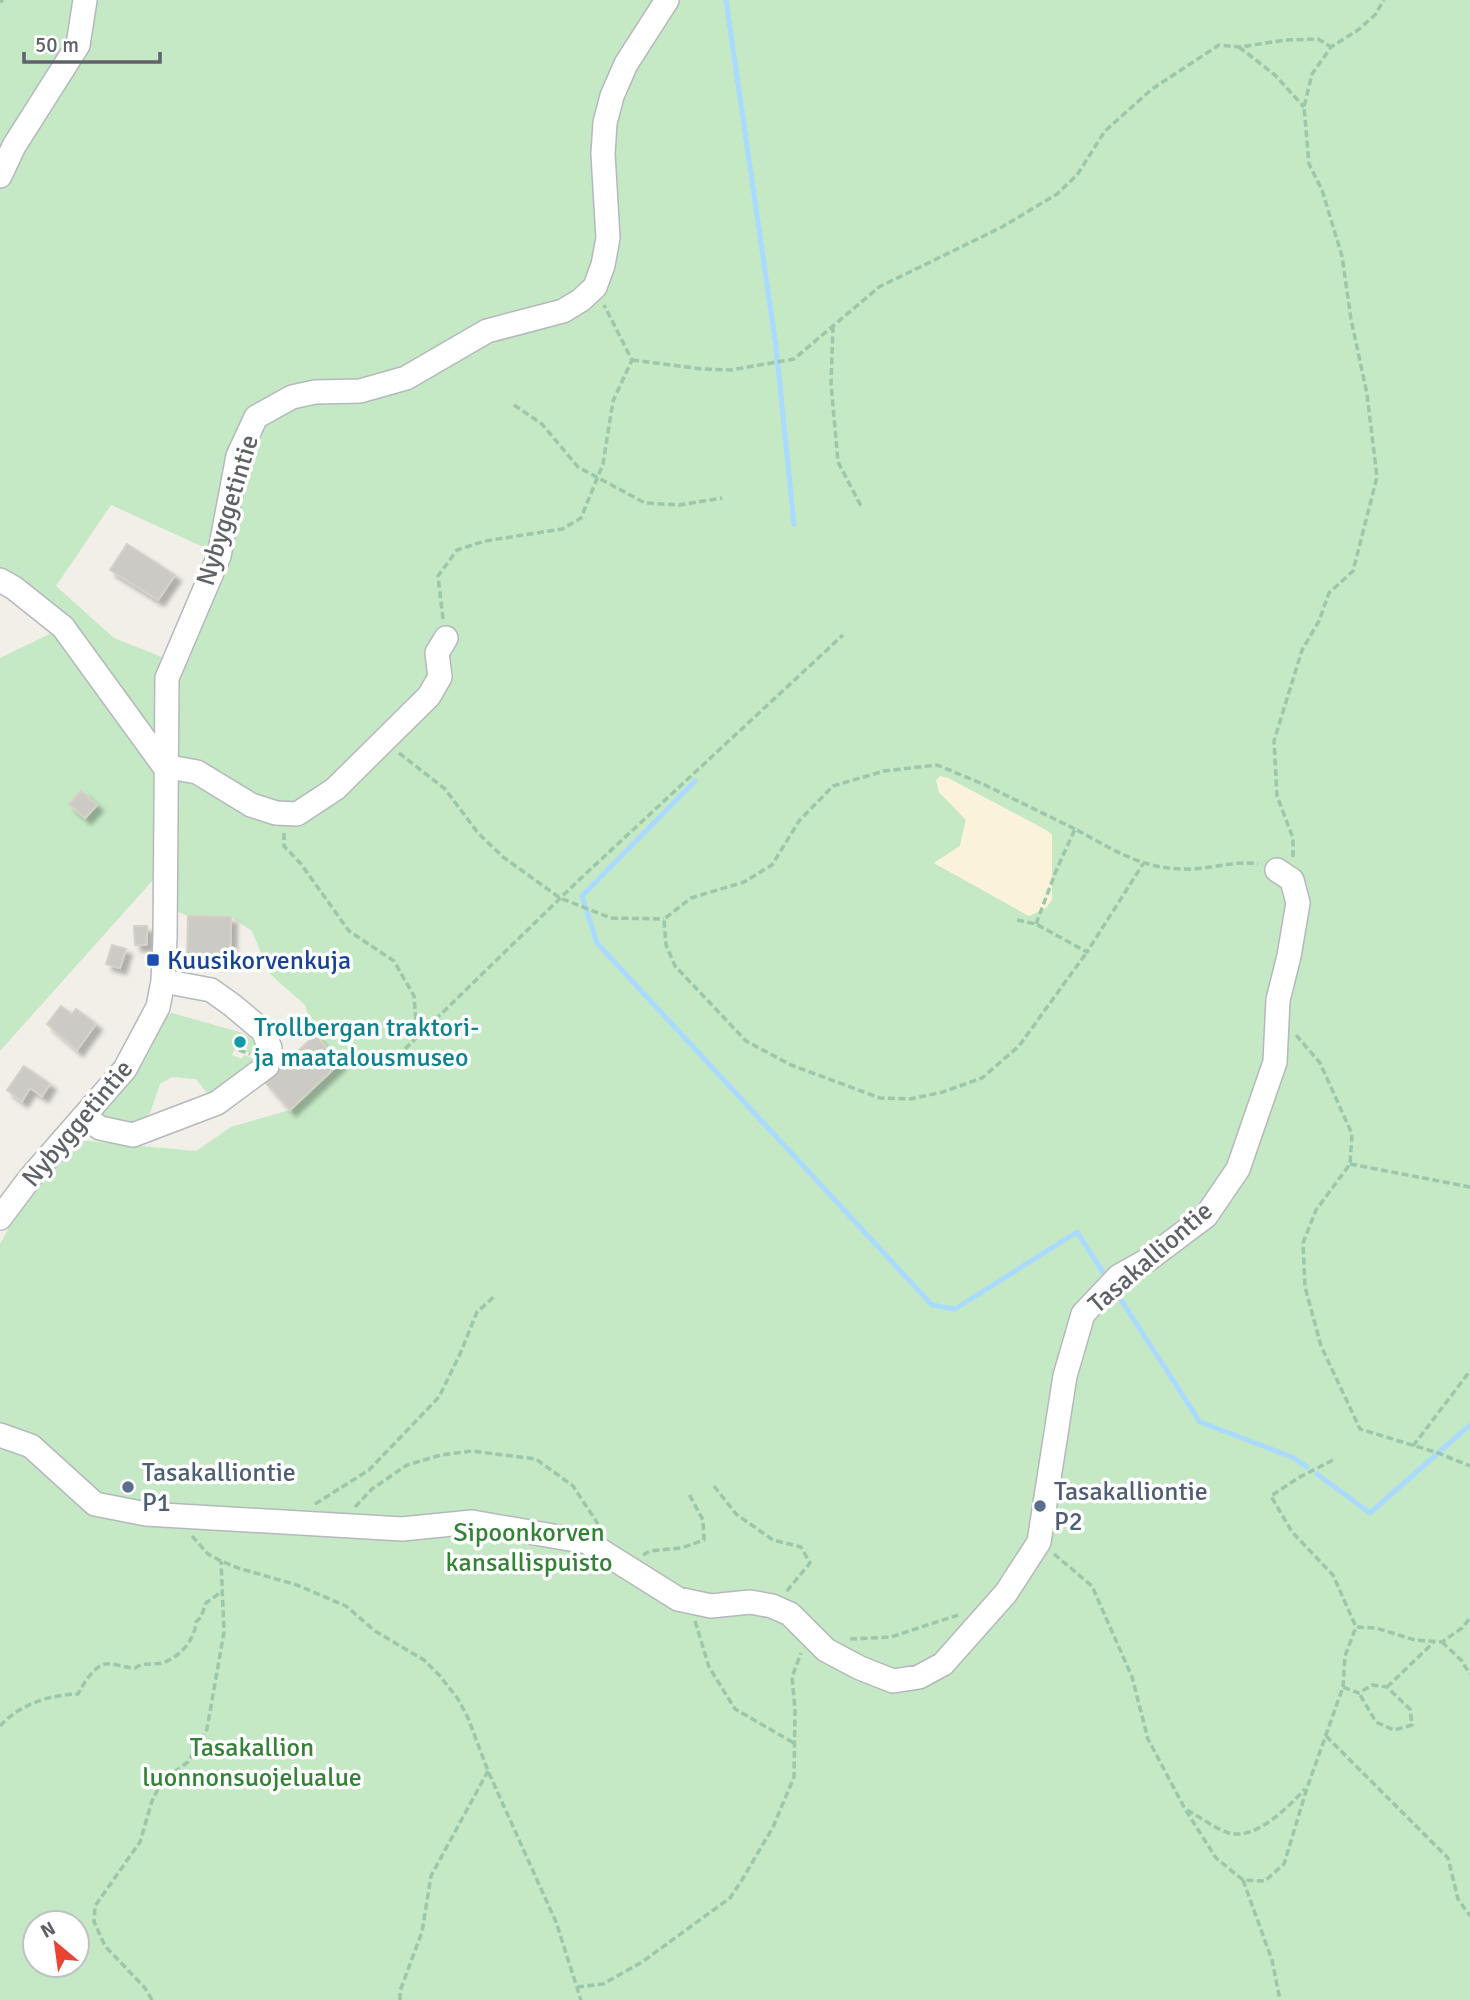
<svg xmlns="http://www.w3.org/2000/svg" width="1470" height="2000" font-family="Signika,sans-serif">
<defs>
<filter id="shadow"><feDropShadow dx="6" dy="6" stdDeviation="2" flood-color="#0004"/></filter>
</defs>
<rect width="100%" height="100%" fill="#f1efe8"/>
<path fill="#c5e8c5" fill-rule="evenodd" d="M0,0h655l-38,58 -16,34 -7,29 3,116 -5,25 -7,18 -11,12 -15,9 -76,19 -81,48 -44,12 -44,1 -26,5 -40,24 -21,42 -17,98 -99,-45 -55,81 58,52 50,20 -8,17 -3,70 -88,-119 -65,-48z
M679,0h791v2000h-1470v-756l22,-41 55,-63 119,11 35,-24 59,-17 50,-47 -25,-28 -10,-30 -35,-31 -18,-43 -21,-14 -43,-1 -14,-6 4,-230 70,-221 17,-34 30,-18 21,-4 45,-1 49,-13 82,-48 96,-32c8,-51 19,-102 26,-153 2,-20 2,-40 9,-58 14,-36 41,-63 56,-98zM948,778l104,57 -23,81 -95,-53 26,-17 6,-27 -27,-27zM35,1923h42v42h-42z
M62,628l91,129 9,113 -162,181v-393z
M172,1013l71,20c10,6 13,9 12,21l-9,-2 1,-4 -10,-4 -5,11 10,4 2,-4 10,4 -5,9 -38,24h-5l-10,-13 -24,-2 -12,7 -10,29 -9,8 -18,7 -20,-7 -2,-11 64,-95z"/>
<path fill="#fbf3d9" d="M940,776l8,2 100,53 4,4v65l-7,9 -16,7 -95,-53 26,-17 6,-26 -27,-28 -3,-12z"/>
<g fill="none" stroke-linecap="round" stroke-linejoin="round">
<path stroke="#aadaff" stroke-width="5" d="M726,0l50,347 18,177
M695,781l-113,115 15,47 335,362 23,4 122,-77 31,48
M1114,1289l86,133 92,35 15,10
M1317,1474l53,39 100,-88"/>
</g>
<path fill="#cccac5" stroke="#d6d1c6" stroke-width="2" filter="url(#shadow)" d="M127,544l48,31 -17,25 -48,-30z
M81,791l16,14 -12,13 -16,-14z
M188,916l43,1 -1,46 -43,-2z
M134,926h13v19h-12z
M112,945l14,4 -6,19 -14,-4z
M61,1006l11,8 4,-5 20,15 -19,26 -30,-26z
M315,1035l25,28 -50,47 -25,-28z
M24,1066l26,18 -8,12 -12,-8 -8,13 -15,-11z"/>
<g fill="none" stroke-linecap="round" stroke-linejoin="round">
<defs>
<path id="minor" d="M0,176l14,-30 64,-101 7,-45
M0,580l14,8 49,39 101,139
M164,766l33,6 54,33 25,8 21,1 38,-25 94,-93 11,-19 -3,-24 9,-15
M85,1117l15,11 33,7 84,-32 50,-37 3,-18 -7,-17 -31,-26 -21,-15 -48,-9
M0,1218l30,-40 95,-109 33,-62 5,-26 2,-42 2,-261 52,-122 19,-100 18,-39 36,-20 23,-5 45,-1 46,-13 81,-47 76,-20 18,-11 14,-13 8,-22 5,-27 -5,-84 2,-31 7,-27 14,-32 41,-64
M0,1435l31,11 64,58 51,10 256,15 70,-7 115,20 91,57 33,7 39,-4 22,4 18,8 36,36 34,18 33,13 26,-4 24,-13 63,-71 33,-51 26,-166 18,-62 36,-38 27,-15 60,-45 32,-47 37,-107 3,-62 11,-44 9,-53 -6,-23 -15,-10"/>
</defs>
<use href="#minor" stroke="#b5b8bc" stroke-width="26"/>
<path stroke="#9cc7a9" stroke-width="3.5" stroke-dasharray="7 3.5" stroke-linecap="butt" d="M0,2l3,-2
M1239,47l36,28 29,32
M833,326l-2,58 7,78 24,46
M632,360l70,9 29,1 63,-11 85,-72 123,-60 55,-33 20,-19 28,-44 47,-42 67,-44 20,2 47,-7 32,-1 13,8
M514,405l28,19 36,43 67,36 34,2 43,-7
M443,619l-5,-43 19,-26 28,-9 77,-12 19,-11 22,-54 10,-63 19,-41 -28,-55
M399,753l46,36 33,44 25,24 57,41 51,20 53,1
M1075,829l-92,-45 -46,-19 -53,6 -51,15 -34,35 -27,44 -28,17 -53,16 -27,21 2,26 9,21 71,75 45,24 89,33 30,1 33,-7 39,-14 37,-32 68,-94
M284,833v13l17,18 48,67 45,30 20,35 3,40
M1293,857v-19l-16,-42 -3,-55 28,-91 17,-29 10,-28 24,-22 24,-94 -10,-83 -16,-75 -9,-63 -20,-66 -13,-26 -5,-57 8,-33 19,-27 27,-17 17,-15 9,-15
M1017,920l19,4 51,28 56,-88
M1036,924l20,-53 19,-42c41,22 69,42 118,40 22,-1 44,-9 65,-5
M1296,1035l24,28 32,71 -2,30 -34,46 -13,33 2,44 16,59 39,83 78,24 32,13
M405,1049l175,-170 263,-244
M239,1050l11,4
M1350,1164l120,23
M1413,1446l57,-75
M1333,1460l-35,18 -27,18 21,36 41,43 23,52
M714,1486l22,28 37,26 28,7 9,16 -24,29
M315,1504l54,-34 70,-73 21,-43 17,-42 19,-17
M355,1507l17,-18 35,-24 34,-10 31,-4 64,8 37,27 25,38
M192,1536l16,18 13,7 17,7 59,17 49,21 29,25 49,29 16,16 18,23 10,19 20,53 68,151 25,78
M1054,1554l38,32 40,91 16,62 37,70 31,49 27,22 22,1 19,-17 23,-76 36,-101 16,6 13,-8 15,2 23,22 2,16 -18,5 -18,-8 -17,-29
M643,1555l7,-4 31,-3 23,-8 -1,-20 -14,-26
M695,1621l14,46 26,42 59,34
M850,1639l41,-2 67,-22
M1442,1642l19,18 9,14
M1343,1687l2,-31 11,-29 20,1 39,12 27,2 20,-14 8,-10
M1387,1687l47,-45
M0,1726c20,-22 49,-31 78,-32 5,-9 16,-29 28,-30 8,-1 20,4 29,4 9,-6 16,-3 27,-5 17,-5 33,-23 34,-41l5,-5 5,-14 15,-11
M1326,1736l122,122 10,41 12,17
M1187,1810c13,7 26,17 39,22 28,11 62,-25 79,-43
M1243,1880l29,80 8,40
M577,1987l26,-3 39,-22 88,-64 12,-18 31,-53 21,-50 1,-67 -3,-33 9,-24
M152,2000l-7,-12 -40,-42 -11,-24 1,-16 45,-64 12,-41 10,-20 26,-19 19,-33 17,-97 -3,-71
M400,2000v-9l22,-59 9,-56 57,-105"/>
<use href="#minor" stroke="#fff" stroke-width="23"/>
</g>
<rect fill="#1a4fb4" stroke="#fff" stroke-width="2.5" x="146" y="953" width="14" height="14" rx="3.5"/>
<circle fill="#0f9aa8" stroke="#fff" stroke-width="2.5" cx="240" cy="1042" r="7"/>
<g fill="#5c6f8a" stroke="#fff" stroke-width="2.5">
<circle cx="128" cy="1487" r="7"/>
<circle cx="1040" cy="1506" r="7"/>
</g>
<g text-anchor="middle" stroke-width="7" stroke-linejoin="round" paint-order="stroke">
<g font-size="26" fill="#5f6368" stroke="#fff">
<text transform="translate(227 510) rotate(-73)" y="9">Nybyggetintie</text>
<text transform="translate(77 1123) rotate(-50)" y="9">Nybyggetintie</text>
<text transform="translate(1150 1257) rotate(-41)" y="9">Tasakalliontie</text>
</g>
<g font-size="26" fill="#164399" stroke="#fff" text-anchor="start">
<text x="167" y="969">Kuusikorvenkuja</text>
</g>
<g font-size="26" fill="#0d838f" stroke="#fff" text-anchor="start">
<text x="254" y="1036">Trollbergan traktori-<tspan x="254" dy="30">ja maatalousmuseo</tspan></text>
</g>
<g font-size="26" fill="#4e5e75" stroke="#fff" text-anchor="start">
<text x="142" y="1481">Tasakalliontie<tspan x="142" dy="30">P1</tspan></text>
<text x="1054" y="1500">Tasakalliontie<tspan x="1054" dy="30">P2</tspan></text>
</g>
<g font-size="26" fill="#348238" stroke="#fff">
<text x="529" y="1541">Sipoonkorven<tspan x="529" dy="30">kansallispuisto</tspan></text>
<text x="252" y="1756">Tasakallion<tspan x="252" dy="30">luonnonsuojelualue</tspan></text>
</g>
</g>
<g transform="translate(56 1944) rotate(331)"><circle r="33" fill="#ffffff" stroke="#bfc1c3" stroke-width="2"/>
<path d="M0-5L12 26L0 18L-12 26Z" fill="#ea4335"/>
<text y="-10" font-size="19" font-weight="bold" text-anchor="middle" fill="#5f6368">N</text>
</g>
<path d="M24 52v10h136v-10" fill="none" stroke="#5f6368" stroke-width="3.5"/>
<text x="35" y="52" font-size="21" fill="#5f6368" stroke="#ffffff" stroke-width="5" paint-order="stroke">50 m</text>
</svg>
